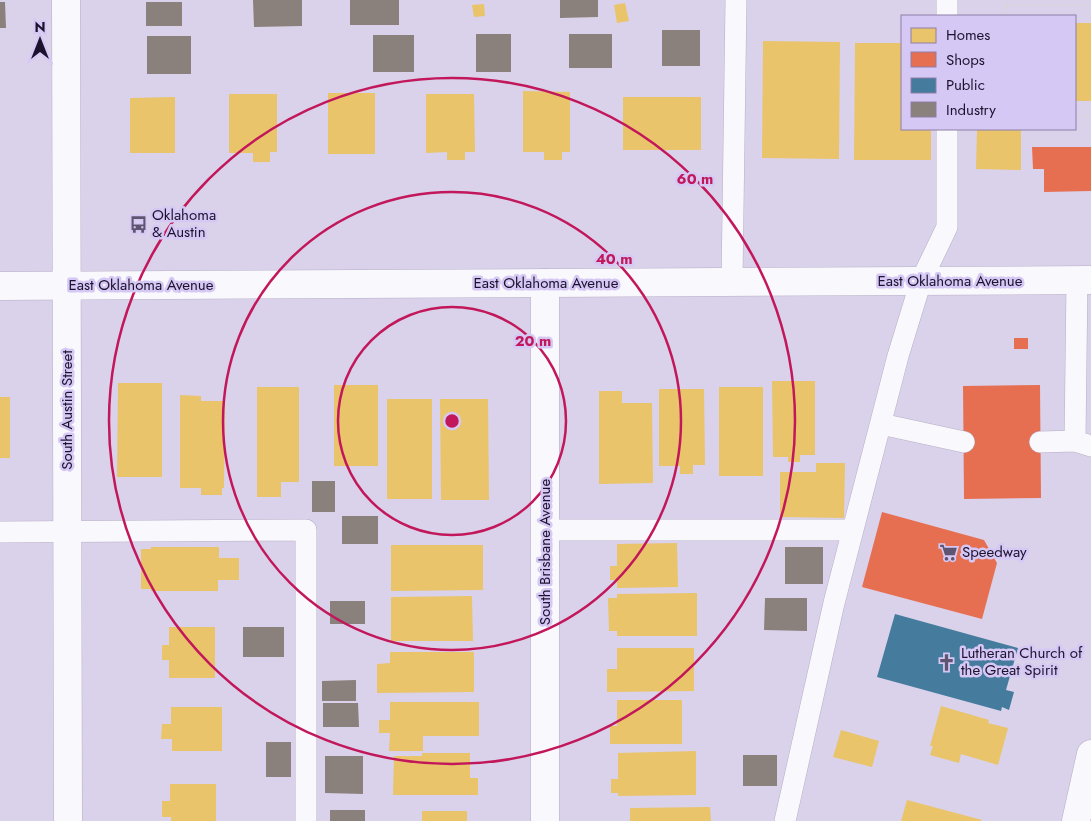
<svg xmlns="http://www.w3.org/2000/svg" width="1091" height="821" font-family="Jost,sans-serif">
<rect width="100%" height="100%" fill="#dad2ea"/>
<path fill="#e9c46a" d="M625,3l4,18 -12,2 -3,-18z
M484,4l1,12 -11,1 -2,-12z
M1075,23h16v78h-16z
M763,41l77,1 -1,117 -77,-1z
M855,43h47v86h29v31h-77z
M523,91l47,1v60h-8v8h-18v-8h-21z
M328,93h47v61h-47z
M229,94h48v58h-7v10h-17v-9h-24z
M426,94h48l1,58h-10v8h-18v-8l-21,1z
M175,97v56h-45v-55z
M623,97h78v53h-78z
M977,129h44v41l-45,-1z
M772,381h43v74h-15v7h-12v-5h-15z
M118,383h44v94h-45z
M334,385h44v81h-44z
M257,387h42v95h-18v15h-24z
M719,387h44v89h-44z
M659,389h45l1,76h-12v9h-13v-8h-21z
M599,391h23v12h30l1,80 -54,1z
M180,395l21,1v5h24l-1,87h-2v7h-21v-7h-21z
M0,397h10v61h-10z
M387,399h45v100h-45z
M440,399h48l1,101h-48z
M816,463h29l-1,55 -64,-1v-45h36z
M677,543l1,44 -61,1v-8h-7v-14h7v-22z
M391,545h92v45l-92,1z
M151,547h68v11h20v22h-21v11h-67v-2h-10v-40h10z
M697,593v43h-80v-5h-8l-1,-33h9v-4z
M472,596l1,45h-82v-44z
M169,627h46v51h-46v-18h-7v-15h7z
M617,648h77v43l-87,1v-23h10z
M390,652h84v40l-97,1v-29l13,-1z
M617,700h65v44h-72v-18h7z
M390,702h89v34h-56v15h-34l1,-18h-11v-13h11z
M941,706l48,14 -1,3 20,5 -10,37 -37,-11 -2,9 -29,-8 3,-9h-3z
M171,707h51v44h-50v-12h-11l1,-15h9z
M841,730l38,11 -7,26 -39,-10z
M696,751v44l-78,1v-3h-7v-14h7v-26z
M422,753h48v25h8v17h-85l1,-39h28z
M170,784h46v37h-45v-4h-9v-16h8z
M907,800l75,20 -1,1h-80z
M710,807l1,14h-81v-13z
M422,811h45v10h-45z"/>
<path fill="#e76f51" d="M1032,147h59v44l-47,1v-23h-11z
M1014,338h14v11h-14z
M1040,385l1,113 -77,1 -1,-113z
M882,512l102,28 13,23 -15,56 -120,-32z"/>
<path fill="#457b9d" d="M895,614l123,34 -12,42 8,2 -5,18 -7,-3 -1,4 -124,-34z"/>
<path fill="#8a817c" d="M253,0h49v26l-48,1z
M350,0h49v25h-49z
M560,0h38v17l-38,1z
M0,2h5l1,26h-6z
M146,2h36v24h-36z
M662,30h38v36h-38z
M476,34h35v38h-35z
M569,34h43v34h-43z
M373,35h41v37h-41z
M147,36h44v38h-44z
M312,481h23v31h-23z
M342,516h36v28h-36z
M785,547h38v37h-38z
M765,598h42v33l-43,-1z
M330,601h35v23h-35z
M243,627h41v30h-41z
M356,680v21h-34v-20z
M323,703h35l1,24h-36z
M266,742h25v35h-25z
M743,755h34v31h-34z
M325,756h38v38l-38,-1z
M330,810h35v11h-35z"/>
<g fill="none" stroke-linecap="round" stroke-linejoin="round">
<defs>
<path id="lane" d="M947,16v-16
M732,282l4,-282
M881,424l83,18
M1075,441l2,-161
M1040,442l35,-1 16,5
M545,530h308
M0,532l306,-2v291
M785,821l49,-218 64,-247 23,-75 26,-54v-98"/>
<path id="street" d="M66,0l2,821
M545,283v538"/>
<path id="secondary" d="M0,286l1091,-6
M1076,821l15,-67"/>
</defs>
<use href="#lane" stroke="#b7aec7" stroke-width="22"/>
<use href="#street" stroke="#b7aec7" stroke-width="29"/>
<use href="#secondary" stroke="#b7aec7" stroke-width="29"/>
<path stroke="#d7d4dc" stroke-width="3" stroke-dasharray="4 4" stroke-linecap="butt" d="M1005,16l1,-11h85
M1075,116h16"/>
<use href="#lane" stroke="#f9f8fc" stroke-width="21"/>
<use href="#street" stroke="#f9f8fc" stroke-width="28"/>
<use href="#secondary" stroke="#f9f8fc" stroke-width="28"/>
</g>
<g fill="none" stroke="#c2185b" stroke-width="2.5">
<circle cx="452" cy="421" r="114"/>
<circle cx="452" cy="421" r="229"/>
<circle cx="452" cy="421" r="343"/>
</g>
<defs>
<symbol id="bus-bare" viewBox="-9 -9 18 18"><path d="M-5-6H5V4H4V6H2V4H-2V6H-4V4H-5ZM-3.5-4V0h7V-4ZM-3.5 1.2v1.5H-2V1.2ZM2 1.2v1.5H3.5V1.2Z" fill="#5f5570" stroke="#d6c8f5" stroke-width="2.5" paint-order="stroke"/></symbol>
<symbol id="supermarket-bare" viewBox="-9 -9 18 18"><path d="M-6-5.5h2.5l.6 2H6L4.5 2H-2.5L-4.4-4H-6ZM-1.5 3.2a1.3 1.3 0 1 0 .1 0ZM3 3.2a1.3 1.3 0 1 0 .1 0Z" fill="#5f5570" stroke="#d6c8f5" stroke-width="2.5" paint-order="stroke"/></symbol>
<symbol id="church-bare" viewBox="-9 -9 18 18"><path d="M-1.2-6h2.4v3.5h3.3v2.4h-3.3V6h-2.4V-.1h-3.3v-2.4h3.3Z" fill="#5f5570" stroke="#d6c8f5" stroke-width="2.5" paint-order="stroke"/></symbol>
</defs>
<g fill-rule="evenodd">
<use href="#bus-bare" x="126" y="212" width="25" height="25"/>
<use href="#supermarket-bare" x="936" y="540" width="25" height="25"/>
<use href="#church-bare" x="934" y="650" width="25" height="25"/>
</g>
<g text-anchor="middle" stroke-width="5" stroke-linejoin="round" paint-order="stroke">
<g font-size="15" fill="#1d122e" stroke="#d6c8f5" text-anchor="start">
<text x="152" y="220">Oklahoma<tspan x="152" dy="17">&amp; Austin</tspan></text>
<text x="962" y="557">Speedway</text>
<text x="961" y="658">Lutheran Church of<tspan x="961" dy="17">the Great Spirit</tspan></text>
</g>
<g font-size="15" fill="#1d122e" stroke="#d6c8f5">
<text x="950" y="286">East Oklahoma Avenue</text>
<text x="546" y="288">East Oklahoma Avenue</text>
<text x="141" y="290">East Oklahoma Avenue</text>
<text transform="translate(67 410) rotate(-90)" y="5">South Austin Street</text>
<text transform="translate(545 552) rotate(-90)" y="5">South Brisbane Avenue</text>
</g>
</g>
<circle cx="452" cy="421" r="8" fill="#c2185b" stroke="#d6c8f5" stroke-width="2.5"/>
<g font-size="15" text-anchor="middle" font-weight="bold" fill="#c2185b" stroke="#d6c8f5" stroke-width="5" stroke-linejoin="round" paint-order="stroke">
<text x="695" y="184">60 m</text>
<text x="614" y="264">40 m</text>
<text x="533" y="346">20 m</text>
</g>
<rect x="901" y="15" width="175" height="115" fill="#d6c8f5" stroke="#8c7fa5"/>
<rect x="911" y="28" width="25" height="15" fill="#e9c46a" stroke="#8c7fa5"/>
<text x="946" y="40" font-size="15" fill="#1d122e">Homes</text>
<rect x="911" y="52" width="25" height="15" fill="#e76f51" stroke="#8c7fa5"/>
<text x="946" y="65" font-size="15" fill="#1d122e">Shops</text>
<rect x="911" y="78" width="25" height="15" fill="#457b9d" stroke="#8c7fa5"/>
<text x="946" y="90" font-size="15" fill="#1d122e">Public</text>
<rect x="911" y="102" width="25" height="15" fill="#8a817c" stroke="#8c7fa5"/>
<text x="946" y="115" font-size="15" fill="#1d122e">Industry</text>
<g transform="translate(40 40)" stroke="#d6c8f5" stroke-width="4" paint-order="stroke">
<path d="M0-4L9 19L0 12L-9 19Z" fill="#1d122e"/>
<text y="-8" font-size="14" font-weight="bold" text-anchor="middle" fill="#1d122e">N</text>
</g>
</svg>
